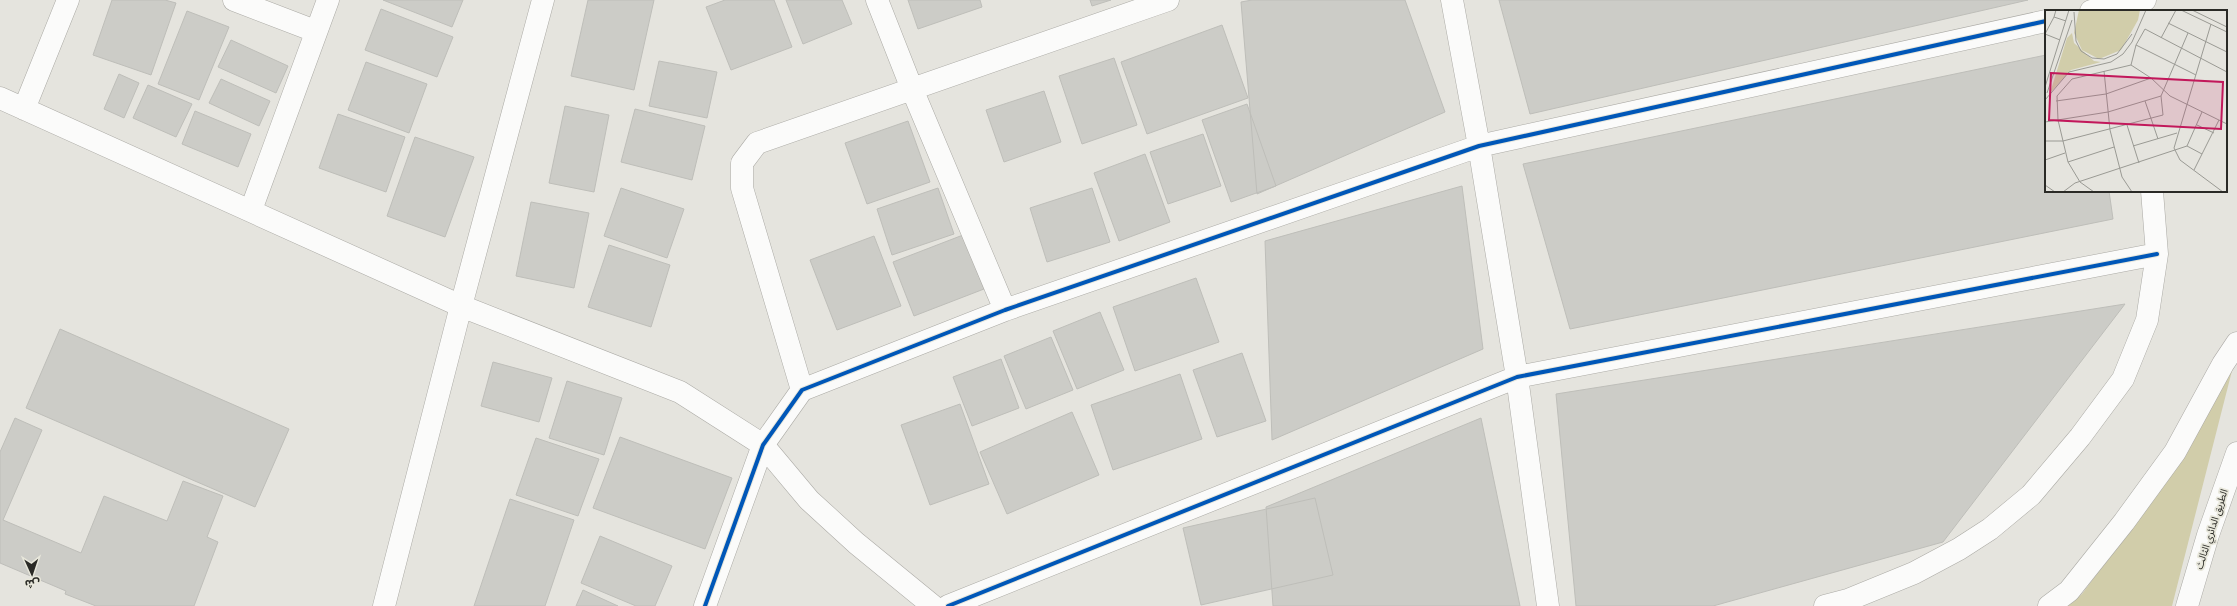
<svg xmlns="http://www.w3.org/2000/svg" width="2237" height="606" font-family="'Archivo Narrow','Noto Sans Arabic',sans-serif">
<rect width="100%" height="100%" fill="#e5e4de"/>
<path fill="#d1cdaa" d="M2236,355l-64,251h-105l15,-12 92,-125z"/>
<path fill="#ccccc7" stroke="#bebeb9" d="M112,0h53l11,3 -25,72 -58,-20z
M383,0h80l-11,27z
M588,0h66l-20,90 -63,-14z
M725,0h49l18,47 -61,23 -25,-63z
M786,0h56l10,24 -49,20z
M908,0h72l2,7 -64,22z
M1090,0h21l-19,6z
M1252,0h153l40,112 -188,82 -16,-192z
M1499,0h529l-498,114z
M381,9l72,28 -16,40 -72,-27z
M187,11l42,16 -30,73 -41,-16z
M1222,25l26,73 -101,36 -26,-72z
M231,40l57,26 -12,27 -58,-26z
M2046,55v136h63l4,28 -543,110 -47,-165z
M1114,58l23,67 -55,19 -23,-68z
M659,61l58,11 -10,46 -58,-12z
M366,62l61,22 -18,49 -61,-23z
M119,74l20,9 -15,35 -20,-9z
M221,79l49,22 -11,25 -50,-23z
M148,85l44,19 -16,33 -43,-19z
M1044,91l17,51 -57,20 -18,-52z
M1247,104l29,82 -45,16 -29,-82z
M565,106l44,9 -15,77 -45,-9z
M635,109l70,17 -13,54 -71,-18z
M195,111l56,23 -13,33 -56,-23z
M338,114l67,23 -19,55 -67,-24z
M908,121l22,61 -63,22 -22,-61z
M1203,134l18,52 -53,18 -18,-52z
M415,137l59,20 -29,80 -58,-21z
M1145,154l25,68 -51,19 -25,-68z
M1462,186l21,163 -211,91 -7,-199z
M621,188l63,21 -17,49 -63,-22z
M938,188l16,46 -62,21 -15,-46z
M1092,188l18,54 -63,20 -17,-54z
M531,202l58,11 -15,75 -58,-12z
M963,235l21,54 -70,27 -21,-54z
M874,236l27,70 -64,24 -27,-70z
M609,245l61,20 -19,62 -63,-20z
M1196,278l23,64 -84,29 -22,-64z
M2125,304l-182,238 -230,64h-137l-20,-212z
M1100,312l24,58 -47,19 -24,-58z
M60,329l229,100 -34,78 -229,-99z
M1051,337l22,53 -47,19 -22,-53z
M1242,353l24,68 -49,16 -24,-67z
M1001,359l18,49 -47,18 -19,-49z
M493,362l59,16 -13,44 -58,-16z
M1180,374l22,65 -89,31 -22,-65z
M567,381l55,17 -18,57 -55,-17z
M960,404l29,80 -59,21 -29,-80z
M1072,412l27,63 -92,39 -27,-62z
M15,418l27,12 -39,90 78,33 23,-57 63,25 16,-40 40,15 -16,41 11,5 -24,64h-98l-31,-12 1,-3 -66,-28v-111z
M1481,418l39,188h-247l-7,-99z
M620,437l112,41 -27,71 -112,-41z
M536,438l63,21 -21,57 -62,-21z
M1315,498l18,77 -132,30 -18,-77z
M510,499l64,21 -29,86h-71z
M600,536l72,30 -17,40h-19l-55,-23z
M583,590l35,16h-42z"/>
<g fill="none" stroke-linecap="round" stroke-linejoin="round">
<defs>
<path id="minor" d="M234,0l81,31
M877,0l35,89 93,221
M1452,0l27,146 38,231 31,229
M2091,11l54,-11
M0,98l461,208 219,86 83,53 46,55 47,43 77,63
M24,109l44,-109
M251,210l77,-210
M802,390l-60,-202v-25l15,-20 411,-143
M384,606l77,-300 82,-306
M705,606l58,-161 39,-55 203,-80 474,-164 567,-125
M948,606l569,-229 640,-123
M1825,606l23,-6 66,-27 45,-24 31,-20 41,-34 49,-58 43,-58 24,-59 10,-66 -5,-63"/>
<path id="highway" d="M2049,606l20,-15 55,-69 51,-70 48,-88 14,-21
M2187,606l21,-71 29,-82"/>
</defs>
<use href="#minor" stroke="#abaaa5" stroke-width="23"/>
<use href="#highway" stroke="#abaaa5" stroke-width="23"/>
<use href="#minor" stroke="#fbfbfa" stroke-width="22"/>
<use href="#highway" stroke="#fbfbfa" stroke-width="22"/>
<defs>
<path id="cycleway" d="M705,606l58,-161 39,-55 203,-80 474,-164 567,-125
M948,606l569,-229 640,-123"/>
</defs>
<use href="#cycleway" stroke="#e8e7db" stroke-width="6"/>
<use href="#cycleway" stroke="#0057b8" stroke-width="4"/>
</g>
<g text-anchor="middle" stroke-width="3.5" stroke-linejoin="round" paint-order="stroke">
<g font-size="10" fill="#2a2a26" stroke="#e8e7db">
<text transform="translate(2211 529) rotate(-72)" y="4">الطريق الدائري الثالث</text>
</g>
</g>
<g transform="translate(2045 10)">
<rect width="182" height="182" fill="#e5e4de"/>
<path d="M34,0h61l-2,10 -17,30 -22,9 -17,-9 -8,-17zM27,23l2,10 20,18 7,1 -30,8 -21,23 17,-55z" fill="#d1cdaa"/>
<path fill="none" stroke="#9a9a94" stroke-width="1" d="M11,0l-2,7 12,4M136,0l46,22M147,0l35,17M29,2l2,29 5,10 11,7 12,1 13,-5 15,-20M123,13l59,29M166,14l-37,124 6,12 43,32M0,24l9,-17M0,24l15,6M116,28l15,-28M91,35l9,-16 82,43M86,55l5,-20 60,30M59,61l6,59 12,47 10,15M0,77l24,-77M2,83l25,-73M0,90l24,-28 42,-10 12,-8 9,-12 14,-32M11,91l50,-7 45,-16M100,91l13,38M157,102l-15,34 15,8M0,112l63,-10 53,-16 27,-63M82,115l12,38M152,115l17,8M0,131h18l100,-26 -2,-19M88,136l44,-13M0,150l20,-7M23,152l46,-15M149,160l25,-50M0,175l10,7M18,182l12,-9 112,-37M49,182l-14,-10 -12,-20 -10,-42 -1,-24 15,-17 59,-14 20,13 19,18 57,28"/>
<path fill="#c2185b" fill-opacity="0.15" stroke="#c2185b" stroke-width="2" d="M6,63l172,9 -2,47 -172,-9z"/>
<rect width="182" height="182" fill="none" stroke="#2a2a26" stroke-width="2"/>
</g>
<g transform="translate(32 574) rotate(177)" stroke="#e8e7db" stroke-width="3" paint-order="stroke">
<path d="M0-3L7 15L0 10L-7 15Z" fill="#2a2a26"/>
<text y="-6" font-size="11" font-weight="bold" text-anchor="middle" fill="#2a2a26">ش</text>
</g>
</svg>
